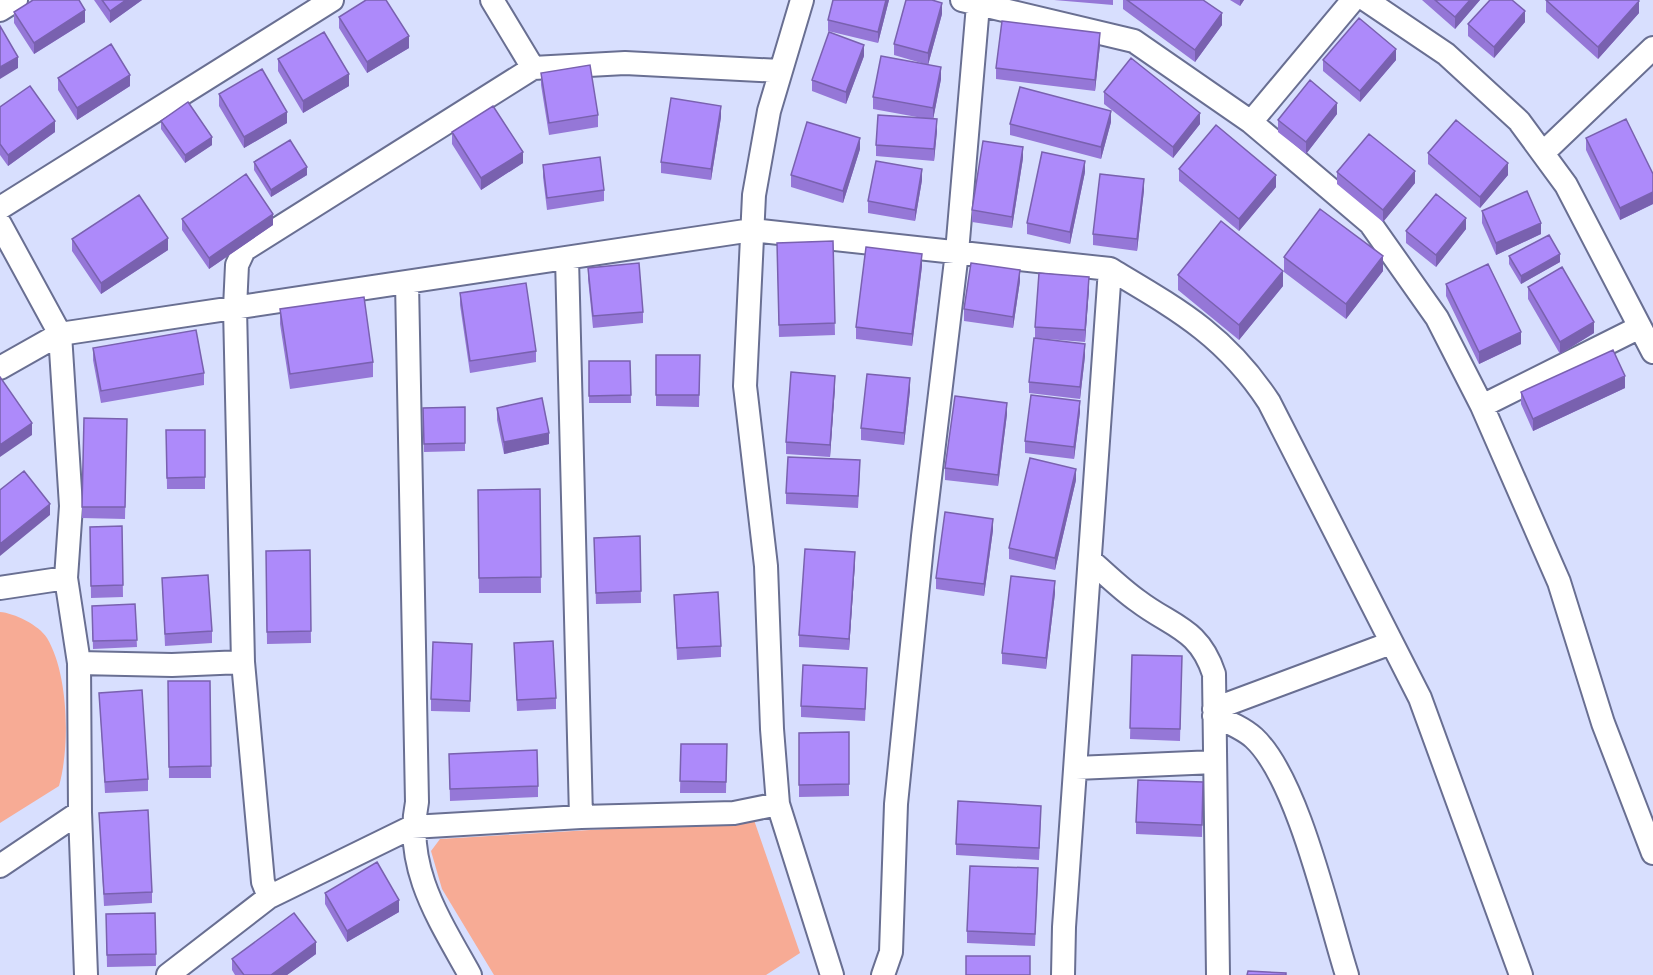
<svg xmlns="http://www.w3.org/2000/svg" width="1653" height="975" font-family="'Sofia Sans Condensed',sans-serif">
<rect width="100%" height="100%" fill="#d8dffe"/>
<path fill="#f7ab95" d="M0,612c14,1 39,13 47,26 22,37 23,109 12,148l-59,37z
M754,820l46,133 -34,22h-272l-52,-86 -11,-38 9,-12z"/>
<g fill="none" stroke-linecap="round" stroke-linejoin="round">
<defs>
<path id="street" d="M492,0l41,68
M802,0l-33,111 -15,84 -9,191 21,180 6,163 6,75 54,171
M962,0l172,41 117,81 119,101 67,95 45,88 77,176 44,141 50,130
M1366,0l80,54 73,67 47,64 87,167
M0,10l16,-10
M1251,122l102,-122
M1543,153l110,-105
M0,208l332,-208
M0,224l60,110 692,-104 358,39 -46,658 -1,48
M567,258l14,559
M1110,269c67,40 115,66 159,133l151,296 101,277
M407,282l10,520c-13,66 22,117 53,173
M0,368l60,-34 11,172 -5,72 13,85 1,149 6,163
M1482,406l158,-79
M1091,561c15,13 30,28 47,40 34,26 61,27 76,73l4,301
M0,588l66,-10
M79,663l93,2 71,-3
M1214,709l177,-66
M1214,716c14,6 29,12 40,22 44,41 74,177 93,237
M1076,768l139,-6
M0,866l80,-54
M269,897l-6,-15 -20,-220 -8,-354 2,-43 7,-15 289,-182 92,-5 155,8
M168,975l101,-78 143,-70 169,-10 153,-4 44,-9
M883,975l8,-23 5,-148 27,-268 34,-284 21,-247"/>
</defs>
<use href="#street" stroke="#696f92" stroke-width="26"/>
<use href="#street" stroke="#fff" stroke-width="22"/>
</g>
<path fill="#9577d7" d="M94,0h48l-32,23z
M833,0h56l-11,43 -50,-12v-11z
M1054,0h59v5z
M1123,0h80l19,25 -27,37 -72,-53z
M1230,0h14l-4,6z
M1422,0h58l-25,29z
M1546,1l93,12 -41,46 -52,-47z
M14,12l71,10 -51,32 -20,-31z
M942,14l-14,51 -34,-10v-11z
M339,17l70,31 -42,25 -28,-45z
M1525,22l-31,36 -26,-22v-12z
M1100,45l-5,46 -99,-12v-11z
M864,56l-18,48 -34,-13v-11z
M278,59l71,27 -46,27 -25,-42z
M1323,60h73l-36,42 -37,-31z
M541,73l57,42v12l-49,8 -8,-50z
M58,78l72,8 -53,34 -19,-30z
M941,79l-8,40 4,12 -3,30 -58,-5v-11l52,-26 -55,-10v-12z
M1104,92l96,32 -27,34 -69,-54z
M219,94l68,29 -43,25 -25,-42z
M0,107l55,25 -47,34 -8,-11z
M1337,114l-31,40 -28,-22v-12z
M721,117l-10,63 -50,-7v-11z
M161,121l51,24 -27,18 -24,-34z
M1111,122l-10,37 -91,-24v-11z
M452,132l71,31 -42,27 -29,-46z
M1586,138l67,36v30l-33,16 -34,-70z
M860,149l-17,54 -52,-16v-12z
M1428,153l80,22 -28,33 -52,-44z
M1023,158l-11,70 -40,-6v-12z
M254,162l53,13 -36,22 -17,-27z
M543,165l61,25v11l-57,9 -4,-33z
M1179,169l97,18 -37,44 -60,-50z
M1085,172l-15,72 -43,-10v-11z
M1337,172l78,11 -32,39 -46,-38z
M922,180l-7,41 -47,-8v-12z
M1144,190l-7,61 -44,-6v-11z
M1482,211l59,23 -45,21 -14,-32z
M182,219l91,6 -64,44 -27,-39z
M1466,229l-30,38 -30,-24v-12z
M72,239l96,11 -67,44 -29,-43z
M833,241l2,94 -56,2 -2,-94z
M1509,256l51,6 -39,22 -12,-20z
M1284,257l99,14 -37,48 -62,-47z
M922,266l-10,80 -56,-7v-12z
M588,268l55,44v11l-50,5 -5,-49z
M1178,275l105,11 -44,54 -61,-50z
M1020,281l-7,47 -49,-7v-12z
M1446,284l75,60 -42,20 -33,-68z
M1528,287l66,46 -34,21 -32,-55z
M1089,289l-4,53 -50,-4v-11z
M460,293l76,58v11l-66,11 -10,-68z
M280,309l93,53v15l-83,12 -10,-65z
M93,348l111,25v12l-103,18 -8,-43z
M656,355h44l-1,52 -43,-1z
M1085,356l-5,43 -51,-6v-11z
M589,361h41l1,42h-42z
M835,387l-5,70 -44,-3v-12z
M1625,388l-92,43 -12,-27v-12z
M910,390l-6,55 -43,-5v-12z
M465,407v44l-41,1 -1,-44z
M497,408l52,36 -45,10 -7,-34z
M1080,412l-6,47 -49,-6v-12z
M1007,414l-9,72 -53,-6v-12z
M84,418l43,1 -2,100 -43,-1z
M166,430h39v59h-38z
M860,472l-2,36 -72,-4v-11z
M1076,480l-21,90 -46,-11v-11z
M540,489l1,104h-62l-1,-103z
M122,526l1,71 -32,1 -1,-71z
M993,530l-9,66 -48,-7v-11z
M640,536l1,67 -45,1 -2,-66z
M310,550l1,93 -44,1 -1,-93z
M855,563l-6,87 -50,-3v-12z
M162,578l50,53v12l-47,3z
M1055,593l-9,76 -44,-5v-11z
M674,595l47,51v11l-44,3z
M135,604l2,43 -44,2 -1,-43z
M514,643l42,55v11l-39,2z
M1132,655l50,1 -2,85 -50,-2z
M472,656l-2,56 -39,-1v-12z
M867,680l-2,41 -64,-4v-11z
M168,681h42l1,97h-42z
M99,693l49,86v12l-43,2z
M849,732v64l-50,1v-64z
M681,744h46l-1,49h-46z
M449,754l89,32v11l-88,4z
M1203,793l-1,44 -66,-3v-12z
M99,813l53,79v11l-48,3z
M1041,817l-2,43 -83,-5v-11z
M1038,880l-3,66 -68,-3v-12z
M325,893l74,19 -52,30 -22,-38z
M155,913l1,53 -49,1 -1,-53z
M316,954l-29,21h-52l-3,-5v-11z"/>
<path fill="#7961af" d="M126,0h16l-32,23v-12z
M886,0h3l-11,43v-11z
M1240,0h4l-4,6z
M1470,0h10l-25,29v-12z
M1639,1v12l-41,46v-12z
M942,3v11l-14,51v-12z
M85,10v12l-51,32v-11z
M1525,11v11l-31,36v-11z
M1222,13v12l-27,37v-12z
M1100,33v12l-5,46v-11z
M409,36v12l-42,25v-11z
M864,45v11l-18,48v-12z
M1396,49v11l-36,42v-11z
M18,57v11l-18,11v-12z
M941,67v12l-8,41v-12z
M349,74v12l-46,27v-12z
M130,75v11l-53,34v-12z
M1337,103v11l-31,40v-12z
M721,106v11l-10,63v-11z
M1111,111v11l-10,37v-12z
M287,112v11l-43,25v-11z
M1200,113v11l-27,34v-11z
M937,119v12l-3,30v-12z
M55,121v11l-47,34v-11z
M212,137v8l-27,18v-8z
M860,138v11l-17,54v-12z
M1023,147v11l-11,70v-11z
M523,152v11l-42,27v-12z
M1085,161v11l-15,72v-12z
M1508,163v12l-28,33v-11z
M307,167v8l-36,22v-7z
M922,169v11l-7,41v-11z
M1415,171v12l-32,39v-12z
M1276,175v12l-37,44v-12z
M1144,179v11l-7,61v-12z
M1653,192v12l-33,16v-12z
M273,214v11l-64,44v-11z
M1466,218v11l-30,38v-12z
M1541,223v11l-45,21v-12z
M168,238v12l-67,44v-11z
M922,254v12l-10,80v-12z
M1560,254v8l-39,22v-8z
M1383,256v15l-37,48v-15z
M1020,270v11l-7,47v-11z
M1283,271v15l-44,54v-15z
M1089,277v12l-4,53v-12z
M1594,322v11l-34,21v-12z
M1521,332v12l-42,20v-12z
M1085,344v12l-5,43v-12z
M835,376v11l-5,70v-12z
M1625,376v12l-92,43v-12z
M910,378v12l-6,55v-12z
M1080,401v11l-6,47v-12z
M1007,403v11l-9,72v-11z
M32,423v12l-32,22v-12z
M549,433v11l-45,10v-12z
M1076,469v11l-21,90v-12z
M50,504v11l-50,41v-12z
M993,519v11l-9,66v-12z
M855,552v11l-6,87v-11z
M1055,581v12l-9,76v-11z
M399,900v12l-52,30v-11z
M316,942v12l-29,21h-16z"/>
<path fill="#ad8afa" stroke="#7961af" stroke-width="1.5" d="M33,0h46l6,10 -51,33 -20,-31z
M102,0h24l-16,11z
M366,0h20l23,36 -42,26 -28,-45z
M833,0h53l-8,32 -50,-12z
M906,0h26l10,3 -14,50 -34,-9z
M1127,0h76l19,13 -27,37z
M1435,0h35l-15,17z
M1490,0h22l13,11 -31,36 -26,-23z
M1546,0h92l1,1 -41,46z
M1359,18l37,31 -36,42 -37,-31z
M1002,21l98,12 -5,47 -99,-12z
M0,26l18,31 -18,10z
M324,32l25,42 -46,27 -25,-42z
M829,32l35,13 -18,47 -34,-12z
M111,44l19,31 -53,33 -19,-30z
M881,56l60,11 -8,41 -60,-11z
M1131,58l69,55 -27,34 -69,-55z
M590,65l8,50 -49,8 -8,-50z
M262,69l25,43 -43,25 -25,-43z
M1310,80l27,23 -31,39 -28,-22z
M30,86l25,35 -47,34 -8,-11v-37z
M1020,87l91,24 -10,36 -91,-23z
M671,98l50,8 -10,63 -50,-7z
M188,102l24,35 -27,18 -24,-34z
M493,106l30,46 -42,26 -29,-46z
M878,115l59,4 -3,30 -58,-4z
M1626,119l27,55v18l-33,16 -34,-70z
M1456,120l52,43 -28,34 -52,-44z
M807,122l53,16 -17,53 -52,-16z
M1216,125l60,50 -37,44 -60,-50z
M1369,134l46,37 -32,39 -46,-38z
M290,140l17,27 -36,23 -17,-28z
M983,141l40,6 -11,70 -40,-7z
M1042,152l43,9 -15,71 -43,-9z
M600,157l4,33 -57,8 -4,-33z
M876,161l46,8 -7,41 -47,-9z
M246,174l27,40 -64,44 -27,-39z
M1100,174l44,5 -7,60 -44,-5z
M1527,191l14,32 -45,20 -14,-32z
M1436,194l30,24 -30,37 -30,-24z
M139,195l29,43 -67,45 -29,-44z
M1320,209l63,47 -37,48 -62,-47z
M1221,221l62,50 -44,54 -61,-50z
M1549,235l11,19 -39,22 -12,-20z
M833,241l2,82 -56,2 -2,-82z
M866,247l56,7 -10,80 -56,-7z
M639,263l4,49 -50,4 -5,-48z
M971,263l49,7 -7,47 -49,-8z
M1488,264l33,68 -42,20 -33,-68z
M1562,267l32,55 -34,20 -32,-55z
M1039,273l50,4 -4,53 -50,-3z
M526,283l10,68 -66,10 -10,-68z
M364,297l9,65 -83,12 -10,-65z
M196,330l8,43 -103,18 -8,-43z
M1034,338l51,6 -5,43 -51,-5z
M1613,350l12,26 -92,43 -12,-27z
M656,355h44l-1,40h-43z
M589,361h41l1,34 -42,1z
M791,372l44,4 -5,69 -44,-3z
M867,374l43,4 -6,55 -43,-5z
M0,377l32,46 -32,22z
M1031,395l49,6 -6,46 -49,-6z
M955,396l52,7 -9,72 -53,-7z
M542,398l7,35 -45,9 -7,-34z
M465,407v36l-41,1 -1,-36z
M84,418l43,1 -2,88h-43z
M166,430h39v47l-38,1z
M788,457l72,3 -2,36 -72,-3z
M1030,458l46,11 -21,89 -46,-10z
M24,471l26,33 -50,40v-54z
M540,489l1,88 -62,1 -1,-88z
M945,512l48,7 -9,65 -48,-6z
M122,526l1,59 -32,1 -1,-59z
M640,536l1,55 -45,2 -2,-55z
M805,549l50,3 -6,87 -50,-4z
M310,550l1,81 -44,1 -1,-81z
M208,575l4,56 -47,3 -3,-56z
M1011,576l44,5 -9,77 -44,-5z
M718,592l3,54 -44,2 -3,-53z
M135,604l2,36 -44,1 -1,-35z
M553,641l3,57 -39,2 -3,-57z
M433,642l39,2 -2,57 -39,-2z
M1132,655l50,1 -2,73 -50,-1z
M803,665l64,3 -2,41 -64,-3z
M168,681h42l1,85 -42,1z
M142,690l6,89 -43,3 -6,-89z
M849,732v52l-50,1v-52z
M681,744h46l-1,38 -46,-1z
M537,750l1,36 -88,3 -1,-35z
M1138,780l65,2 -1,43 -66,-3z
M958,801l83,5 -2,42 -83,-4z
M148,810l4,82 -48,2 -5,-81z
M377,862l22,38 -52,31 -22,-38z
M970,866l68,2 -3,66 -68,-3z
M155,913l1,41 -49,1 -1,-41z
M294,913l22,29 -45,33h-27l-12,-16z
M966,956h64v19h-64z
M1248,971l38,2v2h-39z"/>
</svg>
